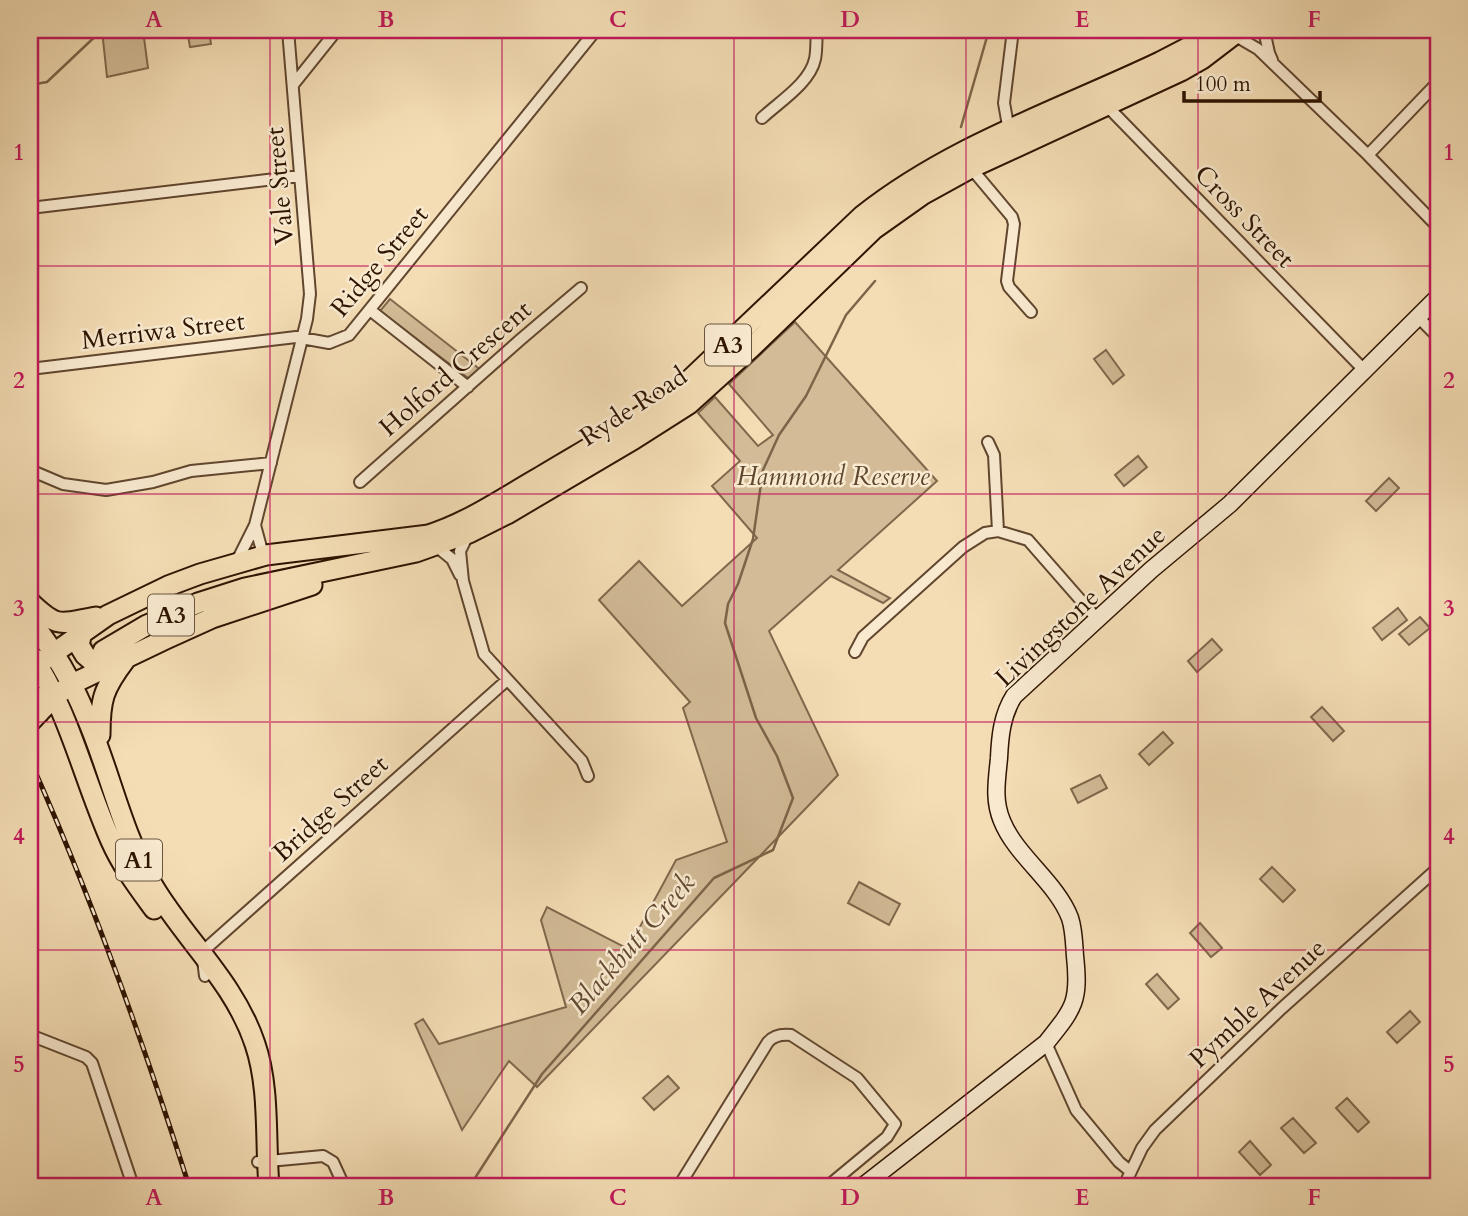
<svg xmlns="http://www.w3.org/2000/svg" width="1468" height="1216" font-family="Cardo,serif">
<rect width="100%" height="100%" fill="#f4ddb5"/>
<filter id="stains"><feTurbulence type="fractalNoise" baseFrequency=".00286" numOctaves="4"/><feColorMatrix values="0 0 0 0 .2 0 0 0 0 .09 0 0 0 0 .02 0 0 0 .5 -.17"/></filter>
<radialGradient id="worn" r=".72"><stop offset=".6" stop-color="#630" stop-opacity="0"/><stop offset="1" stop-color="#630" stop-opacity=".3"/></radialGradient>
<path fill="#d2bb96" stroke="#80684c" stroke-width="2" d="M102,30h41l5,38 -41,9z
M187,30h22l2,14 -21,3z
M390,299l92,72 -10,10 -92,-70z
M795,322l142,159 -99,89 52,28 -7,5 -52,-27 -62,55 69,144 -301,312 -28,-26 -47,69 -47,-106 8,-5 16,25 127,-37 -25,-87 6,-13 81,42 48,-89 51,-18 -44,-134 7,-6 -91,-102 40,-39 43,45 75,-68 -45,-52 28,-25 -42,-48 17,-16 43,49 15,-11 -44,-51z
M1106,350l18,25 -11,9 -19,-25z
M1138,456l9,11 -23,19 -9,-11z
M1389,478l10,10 -23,23 -10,-10z
M1398,608l9,12 -25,20 -9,-12z
M1420,617l10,11 -21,17 -10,-11z
M1212,639l10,11 -25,22 -9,-11z
M1322,707l22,24 -11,10 -22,-24z
M1163,732l10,11 -24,22 -10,-11z
M1100,775l7,13 -29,15 -7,-14z
M1272,867l23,23 -12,12 -23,-23z
M859,882l41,22 -11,21 -41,-22z
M1200,923l22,25 -11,9 -21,-24z
M1157,974l22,25 -11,10 -22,-25z
M1410,1011l10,11 -23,21 -10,-11z
M668,1076l11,12 -25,22 -11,-12z
M1347,1098l22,24 -11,10 -22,-24z
M1293,1118l23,25 -12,10 -23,-25z
M1250,1141l21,24 -11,10 -21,-23z"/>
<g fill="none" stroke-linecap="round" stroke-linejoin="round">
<path stroke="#7d6448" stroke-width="2.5" d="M30,85l17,-3 55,-52
M961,127l28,-97
M473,1186l2,-8 67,-104 172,-196 59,-28 20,-52 -16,-42 -21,-38 -31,-95 3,-19 10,-20 15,-45 10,-69 16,-35 27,-39 40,-81 29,-34"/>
<path stroke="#ccb591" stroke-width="19" stroke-dasharray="19 10" stroke-linecap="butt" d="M30,687l44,-34 22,-13"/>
<defs>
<path id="street" d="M1264,30l5,23 3,7
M1234,35l24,14 110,106 70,72
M293,85l44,-55
M1105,104l259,266
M762,118c17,-16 48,-35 53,-59 2,-10 1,-20 2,-29
M1009,131l-5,-28 9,-73
M1368,155l70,-73
M971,168l41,49 2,7 -7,57 2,6 22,25
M30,208l270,-32
M370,310l98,77
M1419,318l19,19
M30,369l266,-32 33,6 20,-8 247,-305
M988,442l6,13 4,76
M30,470l33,14 43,6 47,-8 38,-11 80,-8
M360,482l160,-142 61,-52
M255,525l7,26 4,4
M469,533l-9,18 3,30 21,73 98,107 6,15
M436,546l16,13 8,16
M236,563l19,-38 52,-206 3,-25 -22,-264
M855,652l8,-15 100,-90 22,-14 13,-2 30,9 70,80
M205,976l-3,-24 304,-271
M30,1035l56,22 6,6 41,123
M1046,1043l30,67 43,52 11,9
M258,1162l65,-6 10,6 11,24
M679,1186l89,-144c6,-7 14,-8 23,-7l66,43 38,46 -8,13 -59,49
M1124,1186l18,-38 13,-18 126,-121 157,-141"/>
<path id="secondary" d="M863,1186l183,-143c28,-35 34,-41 29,-87 -1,-13 -1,-26 -5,-38 -13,-35 -54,-62 -68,-97 -9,-21 -5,-41 -3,-63 1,-22 3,-43 15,-62l137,-126 79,-66 208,-207"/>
<path id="highway" d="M425,536c41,-12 78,-38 115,-59 48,-29 96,-55 141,-89l181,-172c88,-70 197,-106 298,-154l29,-15 26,-17
M30,602c29,28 31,21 66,15
M30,620c23,29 42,61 56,96 24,55 35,115 66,168 32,55 82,97 103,160 15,44 10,96 14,142
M82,632l-3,13 6,10 7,6 25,-1
M103,651l44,-26 51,-22 47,-15 171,-36 53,-19 38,-19 127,-75 55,-35 63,-57 122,-118 48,-34 49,-27 210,-97 21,-12 38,-29
M30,653c39,57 53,125 81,188 11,25 27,46 43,68
M44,660l64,-45 60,-29 32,-12 66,-19 163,-20
M30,691l7,10 2,12
M30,722l24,-25 18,-13 94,-45 46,-21 100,-33
M100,735c0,-35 3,-46 25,-75"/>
</defs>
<use href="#street" stroke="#60462e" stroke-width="14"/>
<use href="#secondary" stroke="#2e1401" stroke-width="19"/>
<use href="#highway" stroke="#2e1401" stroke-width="23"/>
<use href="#street" stroke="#f8e9cf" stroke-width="10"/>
<use href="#secondary" stroke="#f8e9cf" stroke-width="16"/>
<use href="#highway" stroke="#f4ddb5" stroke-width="19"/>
<defs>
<path id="rail" d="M30,760c62,138 113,281 159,426"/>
</defs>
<use href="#rail" stroke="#2e1401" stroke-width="5"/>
<use href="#rail" stroke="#f8e9cf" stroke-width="2.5" stroke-dasharray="8" stroke-linecap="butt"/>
</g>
<path fill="none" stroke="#c2185b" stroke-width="2" stroke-opacity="0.55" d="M270,30v1156M502,30v1156M734,30v1156M966,30v1156M1198,30v1156M30,266h1408M30,494h1408M30,722h1408M30,950h1408"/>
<g text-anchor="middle" stroke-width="5" stroke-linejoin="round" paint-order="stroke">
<g fill="#f8e9cf" stroke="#6b543f" stroke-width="2">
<rect x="705" y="324.5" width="46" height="41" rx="5"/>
<rect x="148" y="594.5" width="46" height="41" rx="5"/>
<rect x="116" y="839.5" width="46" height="41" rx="5"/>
</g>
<g font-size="24" font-weight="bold" fill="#2e1401">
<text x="728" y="353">A3</text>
<text x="171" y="623">A3</text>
<text x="139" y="868">A1</text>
</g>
<g font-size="26" fill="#2e1401" stroke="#f8e9cf">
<text transform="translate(279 186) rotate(-95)" y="9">Vale Street</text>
<text transform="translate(1245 216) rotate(46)" y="9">Cross Street</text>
<text transform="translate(379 261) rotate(-50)" y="9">Ridge Street</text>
<text transform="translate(163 330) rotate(-7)" y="9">Merriwa Street</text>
<text transform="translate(455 368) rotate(-41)" y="9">Holford Crescent</text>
<text transform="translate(633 406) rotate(-33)" y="9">Ryde Road</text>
<text transform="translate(1080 606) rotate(-43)" y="9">Livingstone Avenue</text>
<text transform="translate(330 808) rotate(-42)" y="9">Bridge Street</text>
<text transform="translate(1257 1003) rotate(-43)" y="9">Pymble Avenue</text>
</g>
<g font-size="26" font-style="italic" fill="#5f462e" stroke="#f8e9cf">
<text x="833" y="485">Hammond Reserve</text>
</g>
<g font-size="28" font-style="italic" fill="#624931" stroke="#f8e9cf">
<text transform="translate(631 943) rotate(-49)" y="10">Blackbutt Creek</text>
</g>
</g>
<rect width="1468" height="1216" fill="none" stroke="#f4ddb5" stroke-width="77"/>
<path d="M1184 91v10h136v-10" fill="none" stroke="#2e1401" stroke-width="3.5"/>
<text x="1195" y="91" font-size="21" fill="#2e1401" stroke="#f8e9cf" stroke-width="5" paint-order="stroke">100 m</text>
<rect x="38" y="38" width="1392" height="1140" fill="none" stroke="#c2185b" stroke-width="2.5"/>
<g font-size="23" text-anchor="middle" font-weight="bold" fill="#c2185b">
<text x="154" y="27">A</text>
<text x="386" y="27">B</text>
<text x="618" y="27">C</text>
<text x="850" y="27">D</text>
<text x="1082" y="27">E</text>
<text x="1314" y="27">F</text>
<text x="19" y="160">1</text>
<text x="1449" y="160">1</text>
<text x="19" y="388">2</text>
<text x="1449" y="388">2</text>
<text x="19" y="616">3</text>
<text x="1449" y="616">3</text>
<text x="19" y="844">4</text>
<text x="1449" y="844">4</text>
<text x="19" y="1072">5</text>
<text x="1449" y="1072">5</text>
<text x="154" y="1205">A</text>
<text x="386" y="1205">B</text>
<text x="618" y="1205">C</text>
<text x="850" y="1205">D</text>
<text x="1082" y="1205">E</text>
<text x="1314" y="1205">F</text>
</g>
<rect width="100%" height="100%" filter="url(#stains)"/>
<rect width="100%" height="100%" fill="url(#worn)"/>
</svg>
